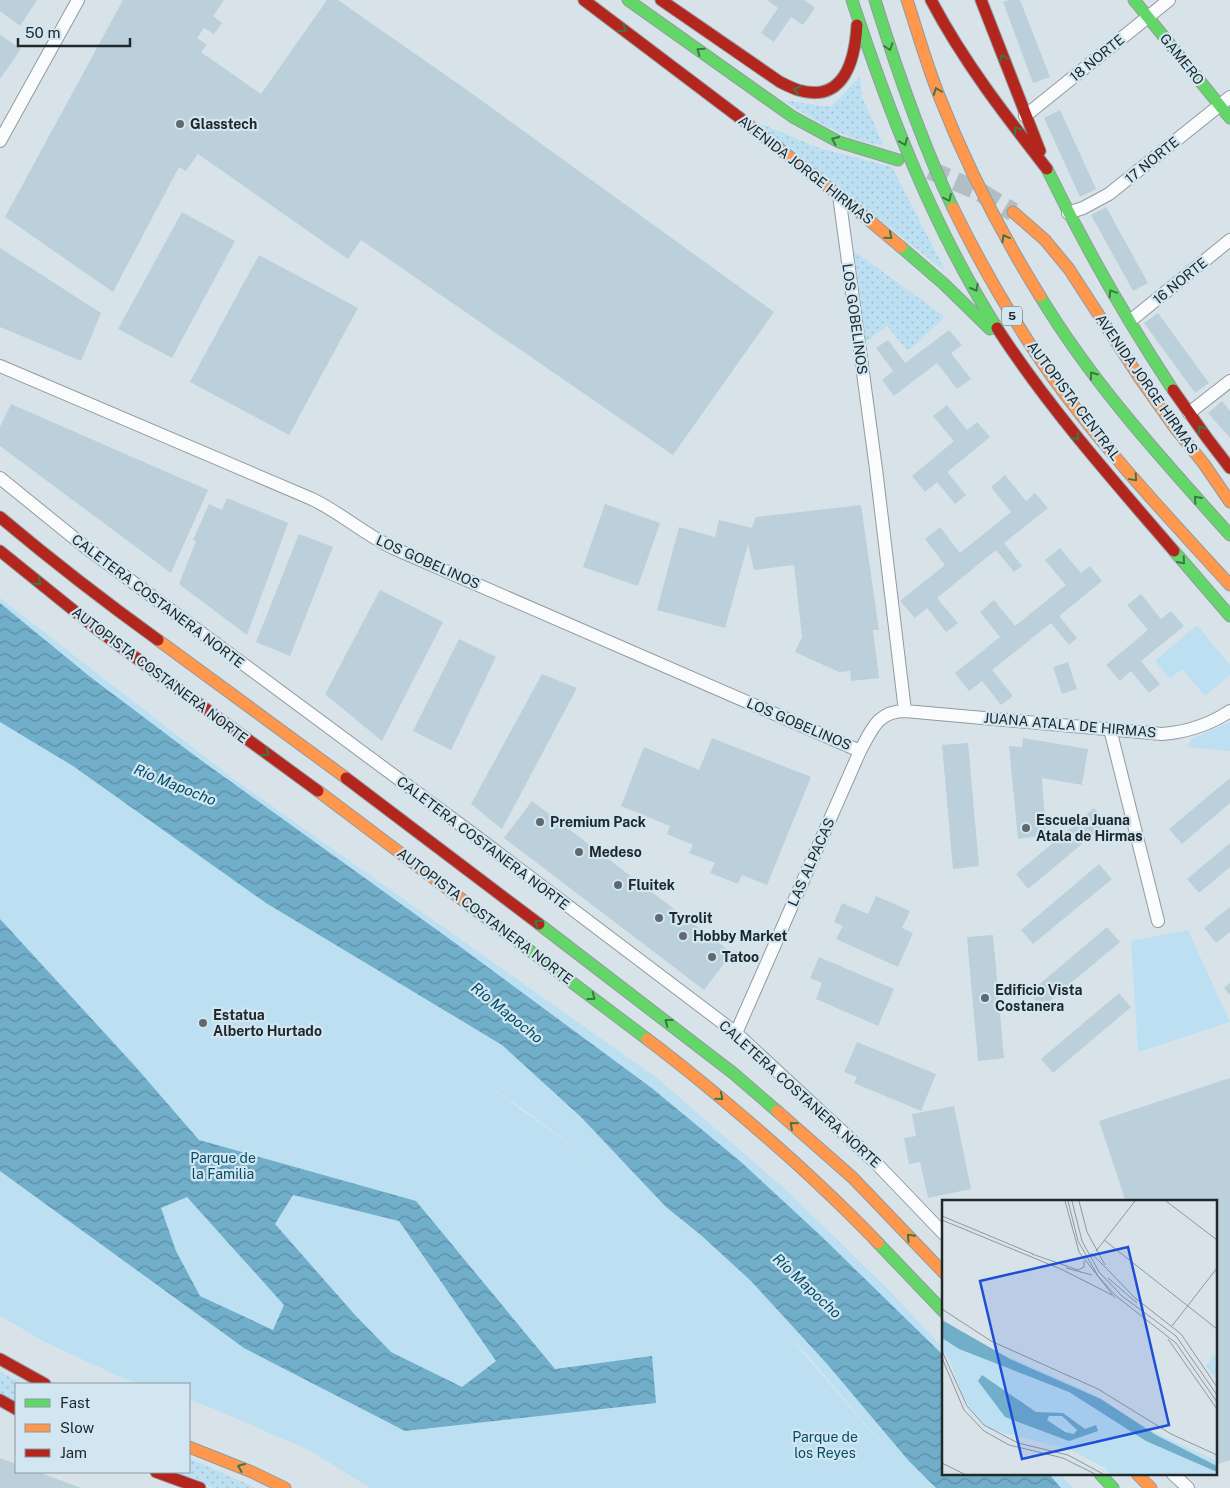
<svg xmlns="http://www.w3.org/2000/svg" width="1230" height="1488" font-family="'Public Sans',sans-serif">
<defs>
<pattern id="grass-dots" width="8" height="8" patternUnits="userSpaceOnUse" patternTransform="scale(1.25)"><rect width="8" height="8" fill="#bce0f2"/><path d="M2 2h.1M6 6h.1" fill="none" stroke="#a1c0d0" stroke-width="1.8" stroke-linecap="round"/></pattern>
<pattern id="water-waves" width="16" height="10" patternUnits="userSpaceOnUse" patternTransform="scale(1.25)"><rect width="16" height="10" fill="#71aec9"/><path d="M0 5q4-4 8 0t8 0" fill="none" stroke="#5c8ea3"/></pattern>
</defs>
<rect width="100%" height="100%" fill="#d8e3e9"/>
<path fill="url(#grass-dots)" d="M860,76l2,20 21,49c-38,-4 -69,-25 -100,-45l48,7z
M754,121l65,27 73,19 54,105z
M854,251l91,66 -37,34 -21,-25 -21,16z
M0,1372l24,12h-8v18l-16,-8z
M189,1458l67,30h-43l-41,-16h17z"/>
<path fill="#bce0f2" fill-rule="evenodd" d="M0,598l231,179 426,301 128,111 103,100 56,60v125h116l13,14h-703l-61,-38 -97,-42 -23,-8v-16h-48l-21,-7 -73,-34 -47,-27zM487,1085l39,26 78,58zM786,1333l24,25 93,111z
M1197,625l33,40v10l-25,21 -23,-27 -12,10 -15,-18z
M1230,722v29l-43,-4 5,-8z
M1188,930l42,92 -92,30 -7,-111z"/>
<path fill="url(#water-waves)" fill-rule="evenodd" d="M0,603l89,73 109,82 253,182 202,149 88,73 79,73 124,121v118h105l12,14h-125l-28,-28 -80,-95 -77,-84 -49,-45 -36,-29 -85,-90 -79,-72 -236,-142 -193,-137 -73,-44z
M0,919l134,146 65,75 217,61 139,168 97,-13 4,47 -251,28 -161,-83 -244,-177zM293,1195l106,26 97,140 -34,26 -71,-35 -36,-37 -80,-91zM187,1197l97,108 -11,25 -73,-34 -24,-45 -15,-43z"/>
<path fill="#bbd0da" d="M0,0h37l-17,26 -20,-15z
M123,0h101l-11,16 9,7 -8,11 -10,-6 -7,10 10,7 -6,7 60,42 66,-94h11l129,90 307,222 -101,143 -312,-215 -13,19 -150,-105 -12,17 -7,-4 -66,125 -108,-75z
M769,0h35l11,8 -12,17 -12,-8 -17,25 -13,-9 17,-25 -10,-7z
M1009,0h11l30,77 -17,6 -30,-81z
M0,35l21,14 -21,30z
M1060,110l36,79 -16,8 -36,-79z
M1106,207l42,76 -15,8 -42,-76z
M182,212l53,29 -63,117 -54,-29z
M0,248l101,65 -20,48 -81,-34z
M259,255l99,53 -69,127 -99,-53z
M1158,313l51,70 -14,10 -51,-70z
M949,330l13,15 -11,8 20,26 -14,10 -20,-26 -43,33 -12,-16 11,-9 -17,-23 12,-8 17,23z
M1222,401l8,10v27l-22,-25z
M11,404l197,86 -37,83 -171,-127v-19z
M947,405l20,25 10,-8 13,15 -43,35 19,23 -11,9 -18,-22 -12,10 -13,-16 42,-35 -21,-25z
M1005,475l21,26 9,-8 13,15 -44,35 18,23 -8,6 -18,-22 -59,48 21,25 -12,9 -19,-24 -12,10 -15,-17 45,-36 -20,-26 15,-12 20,26 51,-41 -20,-25z
M227,498l61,25 -41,112 -68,-51 17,-43 -3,-1 16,-36 13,6z
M605,504l55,19 -22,63 -55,-19z
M861,505l18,125h-6l6,48 -28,3 -1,-10 -11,1 -44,-20 7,-15 -8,-72 -40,5 -6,-26 -23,84 -68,-18 22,-83 36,10 4,-17 33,8 4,-11z
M299,534l34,13 -43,109 -34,-14z
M1060,548l21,25 9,-7 12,15 -43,35 18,22 -8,7 -18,-22 -59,47 21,26 -12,9 -19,-24 -13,10 -14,-18 45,-36 -20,-25 14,-12 21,26 51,-41 -21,-25z
M380,590l63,32 -61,119 -57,-47z
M1141,594l20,25 10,-8 13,15 -43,35 19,23 -11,9 -18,-22 -11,10 -14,-16 42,-35 -21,-25z
M459,639l37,18 -45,93 -38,-19z
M1068,662l9,27 -15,5 -9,-27z
M542,674l35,14 -75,141 -31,-25z
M712,738l99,39 -44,108 -25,-10 -4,9 -28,-11 5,-10 -26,-10 4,-8 -26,-11 3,-8 -49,-20 23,-59 55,23z
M1023,738l65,11 -6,36 -40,-7 4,57 -28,4 -9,-93 13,1z
M968,743l11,123 -26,3 -11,-124z
M1230,778v25l-48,41 -13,-15z
M532,801l200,152 -28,37 -200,-152z
M1094,808l13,15 -79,66 -12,-15z
M1230,843v24l-31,26 -12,-14z
M1099,864l13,15 -79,65 -12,-14z
M876,896l34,15 -8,17 11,5 -15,34 -62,-28 7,-13 -9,-4 8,-19 26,11z
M1230,907v25l-14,11 -12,-15z
M1107,927l13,15 -79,66 -12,-15z
M993,935l11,123 -26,3 -11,-124z
M819,957l75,32 -16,37 -62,-27 6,-16 -12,-5z
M1230,983v12l-6,-7z
M1119,993l12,14 -78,66 -12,-14z
M857,1042l79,32 -15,37 -67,-28 3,-6 -13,-5z
M1230,1078v382l-14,5v-263h-90l-27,-81z
M954,1106l17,83 -43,9 -8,-36 -11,2 -5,-26 12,-2 -4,-22z
M0,1458l16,6v8h22l43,16h-81z"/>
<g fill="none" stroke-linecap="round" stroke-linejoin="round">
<path stroke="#b3bec3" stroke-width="19" stroke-dasharray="19 9" stroke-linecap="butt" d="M930,170l48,21 35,21"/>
<defs>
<path id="street" d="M1025,116l144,-116
M0,141l78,-141
M839,195l37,274 29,242
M1068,213l15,-5 26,-14 121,-97
M1130,321l100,-81
M0,366l312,133c29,14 52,35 81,49l467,203
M1189,413l41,-32
M0,478l84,68 393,291 259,196 138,128 70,73
M1110,729l48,192
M736,1033l124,-282c12,-22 18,-40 45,-40l257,23c25,-2 47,-9 68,-23
M1173,1474l15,14"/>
<path id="fast" d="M628,0l165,117 46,25 59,18
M852,0c37,113 81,227 145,328
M875,0c22,71 46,141 78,208
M1134,0l96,118
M1047,169c37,76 79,150 126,221
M901,247l43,37 46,45
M1040,296c53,88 122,163 190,239
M1174,551l56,65
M468,904l179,135
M539,924l194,149 44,38
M878,1243l66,69
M1100,1474l13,14"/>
<path id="slow" d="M907,0c11,33 20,66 33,98 27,69 61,135 100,198
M740,118l106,83 55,46
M953,208c28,57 59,111 95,163 54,76 119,145 182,214
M1013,212l32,28 24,29 70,108 36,51 29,36
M1204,464l26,38
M158,640l188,138
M318,791l150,113
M647,1039c53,40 103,83 152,127 27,25 54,50 79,77
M777,1111l76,67 91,95
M189,1447l63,25 33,16
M1137,1474l14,14"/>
<path id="jam" d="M584,0l156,118
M661,0l119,82c6,3 12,6 18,8 46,14 57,-30 59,-65
M931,0c32,61 74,115 116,169
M981,0l59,151
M997,328c52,80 115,151 177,223
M1173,390l34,48 23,30
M0,517c51,43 104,84 158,123
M0,551l98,79 220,161
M346,778l193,146
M0,1359l45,25
M0,1400l16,9
M156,1472l44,16"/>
</defs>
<use href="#street" stroke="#929a9e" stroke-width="14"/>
<use href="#fast" stroke="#929a9e" stroke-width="13"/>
<use href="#slow" stroke="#929a9e" stroke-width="13"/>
<use href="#jam" stroke="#929a9e" stroke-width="13"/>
<use href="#street" stroke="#f9fbfc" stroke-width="12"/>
<use href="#fast" stroke="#63d668" stroke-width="11"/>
<use href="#slow" stroke="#ff974d" stroke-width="11"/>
<use href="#jam" stroke="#b3261e" stroke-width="11"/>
</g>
<defs><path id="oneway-chevron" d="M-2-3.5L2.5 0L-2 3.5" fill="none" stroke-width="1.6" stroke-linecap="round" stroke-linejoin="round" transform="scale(1.25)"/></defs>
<g stroke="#3e7647">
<use href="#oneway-chevron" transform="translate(623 29) rotate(36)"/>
<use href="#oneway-chevron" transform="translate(889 47) rotate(72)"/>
<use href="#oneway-chevron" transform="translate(700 51) rotate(-145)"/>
<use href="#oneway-chevron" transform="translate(1003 58) rotate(-111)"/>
<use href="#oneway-chevron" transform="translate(797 90) rotate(-163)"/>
<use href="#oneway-chevron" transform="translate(937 91) rotate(-111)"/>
<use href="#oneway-chevron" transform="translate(1017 130) rotate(-127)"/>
<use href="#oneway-chevron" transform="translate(835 140) rotate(-156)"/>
<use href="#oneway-chevron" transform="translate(904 142) rotate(67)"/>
<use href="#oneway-chevron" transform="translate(948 198) rotate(65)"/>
<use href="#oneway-chevron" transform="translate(889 236) rotate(39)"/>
<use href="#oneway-chevron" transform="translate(1005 238) rotate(-119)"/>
<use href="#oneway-chevron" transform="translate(975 288) rotate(61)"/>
<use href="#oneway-chevron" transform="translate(1112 293) rotate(-121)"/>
<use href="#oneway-chevron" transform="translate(1093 375) rotate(-126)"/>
<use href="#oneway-chevron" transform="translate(1201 429) rotate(-126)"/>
<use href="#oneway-chevron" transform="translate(1076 437) rotate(51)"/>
<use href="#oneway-chevron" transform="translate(1134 478) rotate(49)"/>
<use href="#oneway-chevron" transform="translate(1197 499) rotate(-132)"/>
<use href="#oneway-chevron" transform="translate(1182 561) rotate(49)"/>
<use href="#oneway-chevron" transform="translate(38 582) rotate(39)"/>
<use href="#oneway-chevron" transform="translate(266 753) rotate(36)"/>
<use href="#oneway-chevron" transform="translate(538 923) rotate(-143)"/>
<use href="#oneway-chevron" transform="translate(592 997) rotate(37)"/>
<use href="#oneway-chevron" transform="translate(668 1022) rotate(-143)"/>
<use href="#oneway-chevron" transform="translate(720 1097) rotate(40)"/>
<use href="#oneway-chevron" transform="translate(793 1125) rotate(-139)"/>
<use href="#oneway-chevron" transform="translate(910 1237) rotate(-133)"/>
<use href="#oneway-chevron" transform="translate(241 1467) rotate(-157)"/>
</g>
<g fill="#60696e" stroke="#d1e6f0" stroke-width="2">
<circle cx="180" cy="124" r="5"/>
<circle cx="540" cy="822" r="5"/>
<circle cx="1026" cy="828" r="5"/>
<circle cx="579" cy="852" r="5"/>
<circle cx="618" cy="885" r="5"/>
<circle cx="659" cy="918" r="5"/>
<circle cx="683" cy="936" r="5"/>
<circle cx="712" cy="957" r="5"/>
<circle cx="985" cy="998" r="5"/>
<circle cx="203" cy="1023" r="5"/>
</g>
<g text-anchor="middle" stroke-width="4.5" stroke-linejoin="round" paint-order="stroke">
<rect fill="#d1e6f0" stroke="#556167" stroke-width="1" x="1002" y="306.5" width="20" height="19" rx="4"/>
<g font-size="12" font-weight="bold" fill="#20282c">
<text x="1012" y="320">5</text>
</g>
<g font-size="14" fill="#20282c" stroke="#d1e6f0">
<text transform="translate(1097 58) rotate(-39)" y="5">18 NORTE</text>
<text transform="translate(1182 59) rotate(51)" y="5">GAMERO</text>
<text transform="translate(1152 160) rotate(-39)" y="5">17 NORTE</text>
<text transform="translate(806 170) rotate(38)" y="5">AVENIDA JORGE HIRMAS</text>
<text transform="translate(1180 281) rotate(-39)" y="5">16 NORTE</text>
<text transform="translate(855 319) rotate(82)" y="5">LOS GOBELINOS</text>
<text transform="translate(1147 384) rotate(55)" y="5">AVENIDA JORGE HIRMAS</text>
<text transform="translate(1074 401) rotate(53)" y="5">AUTOPISTA CENTRAL</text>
<text transform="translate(428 562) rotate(24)" y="5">LOS GOBELINOS</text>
<text transform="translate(158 601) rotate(37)" y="5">CALETERA COSTANERA NORTE</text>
<text transform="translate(160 675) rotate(37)" y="5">AUTOPISTA COSTANERA NORTE</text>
<text transform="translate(799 724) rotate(23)" y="5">LOS GOBELINOS</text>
<text transform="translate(1070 725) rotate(5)" y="5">JUANA ATALA DE HIRMAS</text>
<text transform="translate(483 843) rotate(37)" y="5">CALETERA COSTANERA NORTE</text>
<text transform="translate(811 862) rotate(-66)" y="5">LAS ALPACAS</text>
<text transform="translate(485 916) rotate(37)" y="5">AUTOPISTA COSTANERA NORTE</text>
<text transform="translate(800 1094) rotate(42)" y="5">CALETERA COSTANERA NORTE</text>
</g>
<g font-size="14" font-weight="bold" fill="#20282c" stroke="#d1e6f0" text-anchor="start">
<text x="190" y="129">Glasstech</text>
<text x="1036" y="825">Escuela Juana<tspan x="1036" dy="16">Atala de Hirmas</tspan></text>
<text x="550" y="827">Premium Pack</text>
<text x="589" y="857">Medeso</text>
<text x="628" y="890">Fluitek</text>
<text x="669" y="923">Tyrolit</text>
<text x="693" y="941">Hobby Market</text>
<text x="722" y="962">Tatoo</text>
<text x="995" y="995">Edificio Vista<tspan x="995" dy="16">Costanera</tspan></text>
<text x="213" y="1020">Estatua<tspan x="213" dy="16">Alberto Hurtado</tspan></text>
</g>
<g font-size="14" fill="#044c65" stroke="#d1e6f0">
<text x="223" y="1163">Parque de<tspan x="223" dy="16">la Familia</tspan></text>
<text x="825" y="1442">Parque de<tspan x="825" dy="16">los Reyes</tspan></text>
</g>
<g font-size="15" font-style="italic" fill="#044c65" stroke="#d1e6f0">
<text transform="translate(175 785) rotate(22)" y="5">Río Mapocho</text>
<text transform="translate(507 1013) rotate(39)" y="5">Río Mapocho</text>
<text transform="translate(807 1286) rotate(43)" y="5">Río Mapocho</text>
</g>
</g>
<g transform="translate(942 1200)">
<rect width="275" height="275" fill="#d8e3e9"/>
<path d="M0,119l36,24 111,49 65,40 63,29v13h-106l-6,-6 -34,-18 -79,-20 -15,-12 -14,-21 -13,-36 -8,-12v-11l18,12 -18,-13zM272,155l3,2v23l-11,-14z" fill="#bce0f2"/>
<path d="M0,120l68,39 91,40 55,36 61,31v6l-71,-31 -77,-49 -110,-43 -17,-11zM40,175l54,37 27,1 22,16 11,-4 2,6 -29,10 -64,-24 -27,-36zM107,216h13l15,14 -3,4 -9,-2 -18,-12z" fill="#71aec9" fill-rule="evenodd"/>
<path fill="none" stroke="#8e989d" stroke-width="1" d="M123,1l14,51 36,46M126,1l10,40 20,35 18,20 60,47 41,59M130,1l10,40 17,31 23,24 54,40 41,59M137,1l8,31 18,33M224,1l51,39M0,16l91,38M0,20l121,50 49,25M162,40l113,89M154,51l39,-50M149,53l19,19M90,54l46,16 6,-3v-6M124,68l26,7M167,71l25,26 47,37 36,53M166,78l29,25M0,109l49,32 107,48 73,45 46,21M230,126l45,-58M226,139l49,70M0,151l25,55 17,19 34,18 50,12 35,19M0,158l22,52 20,21 25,14 54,13 32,16M0,263l22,11"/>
<path fill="#1d4ed8" fill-opacity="0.15" stroke="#1d4ed8" stroke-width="2.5" d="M186,47l41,178 -147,34 -42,-178z"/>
<rect width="275" height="275" fill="none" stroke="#20282c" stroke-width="2.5"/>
</g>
<rect x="15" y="1383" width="175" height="90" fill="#d1e6f0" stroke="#8a9aa2"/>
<rect x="25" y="1399" width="25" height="8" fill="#63d668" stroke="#8a9aa2"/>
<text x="60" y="1408" font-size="15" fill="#20282c">Fast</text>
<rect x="25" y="1424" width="25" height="8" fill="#ff974d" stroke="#8a9aa2"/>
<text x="60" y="1433" font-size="15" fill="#20282c">Slow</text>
<rect x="25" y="1449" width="25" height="8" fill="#b3261e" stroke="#8a9aa2"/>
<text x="60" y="1458" font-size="15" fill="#20282c">Jam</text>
<path d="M18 38v8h112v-8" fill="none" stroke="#20282c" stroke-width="2.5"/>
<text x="25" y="38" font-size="15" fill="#20282c" stroke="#d1e6f0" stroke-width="4" paint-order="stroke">50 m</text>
</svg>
